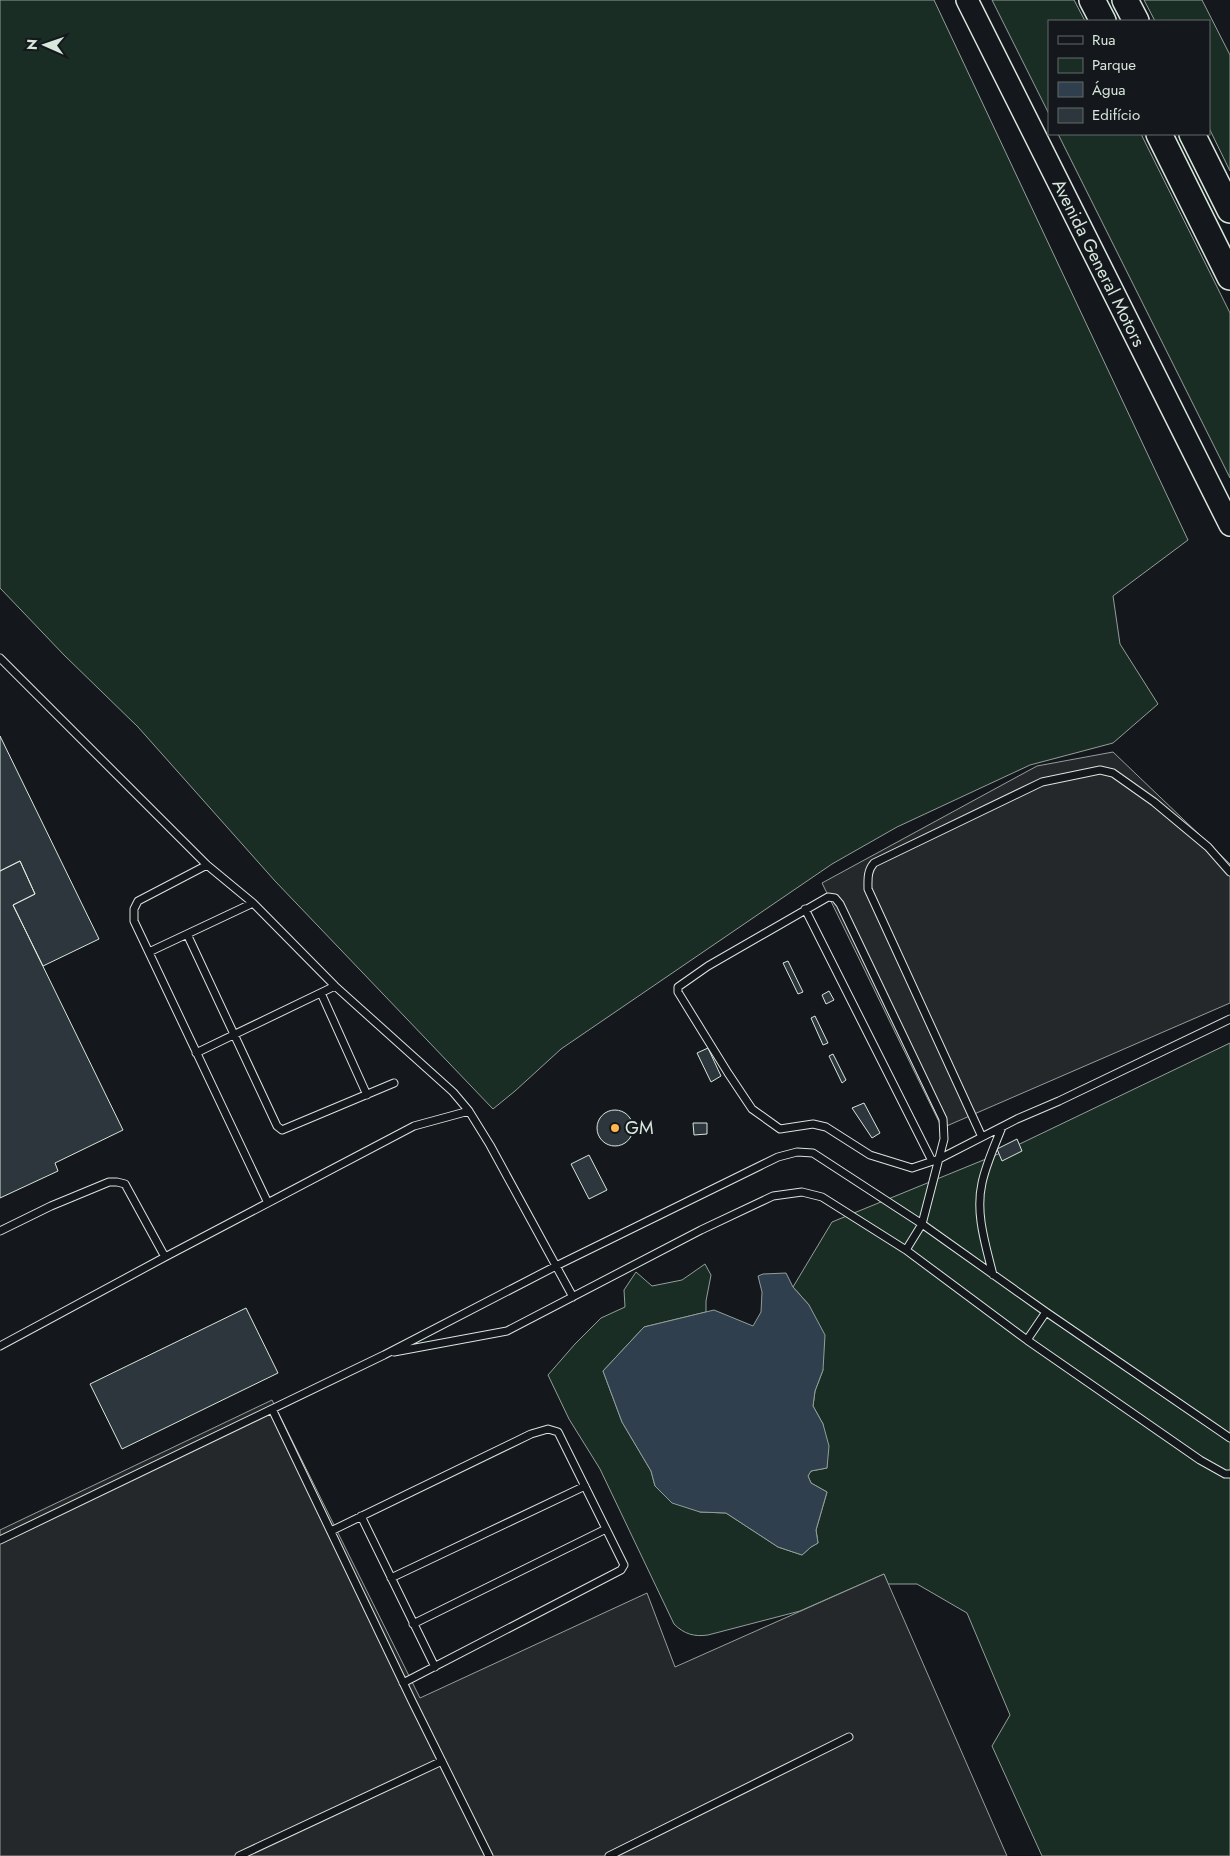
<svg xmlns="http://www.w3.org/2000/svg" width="1230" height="1856" font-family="Jost,sans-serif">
<rect width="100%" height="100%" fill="#14181c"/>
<path fill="#1a2d24" stroke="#939e99" d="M0,0h934l254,540 -75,56 7,48 38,60 -45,39 -83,22 -133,62 -65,37 -271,185 -46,42 -22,18 -218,-228 -137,-154 -74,-72 -64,-67z
M992,0h82l11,21h-36v93z
M1144,0h58l28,55v116l-21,-43v-107h-54z
M1058,134h83l89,179v165z
M1230,1043v813h-188l-50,-110 18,-31 -43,-102 -50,-29h-29l-4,-10 -84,37 -92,24c-14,2 -24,-1 -34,-11l-74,-155 -31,-50 -21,-44 27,-31 26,-26 24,-11 -1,-17 12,-18 16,14 30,-6 23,-16 6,11 -5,26v11l-62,15 -41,44 19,51 29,49 4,15 45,26 26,1 52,34 24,8 9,-8 7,-4 -2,-13 11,-38 -16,-9 -3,-7 3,-5 16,-3 -4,-44 -10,-18 2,-15 8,-21 -14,-65 -16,-18 39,-65 171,-70z"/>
<path fill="#24282b" stroke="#939e99" d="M1113,752l117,112v139l-288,125 -120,-245 215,-117z
M272,1400l148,298 227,-105 28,74 209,-93 123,282h-1007v-326z"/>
<path fill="#2f3f4d" stroke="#939e99" d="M786,1273l7,14 16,18 16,30 -2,35 -8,21 -2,15 10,18 6,22 -2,22 -16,3 -3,5 3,7 16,9 -11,38 2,13 -7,4 -9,8 -24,-8 -52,-34 -26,-1 -28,-9 -17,-17 -4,-15 -29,-49 -19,-51 41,-44 70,-17 39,16 8,-14 1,-20 -4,-16 5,-2z"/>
<path fill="#2c363c" stroke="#d8e6dc" d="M0,736l99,203 -56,27 -30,-61 22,-11 -15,-33 -20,10z
M20,861l15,33 -22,11 110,225 -68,33 3,8 -58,27v-327z
M788,961l15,31 -5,2 -15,-31z
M829,991l5,9 -8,4 -4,-9z
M815,1016l13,27 -5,2 -12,-27z
M708,1048l13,28 -10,6 -14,-29z
M833,1054l13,26 -4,3 -13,-27z
M864,1103l16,30 -8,5 -20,-30z
M597 1128a18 18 0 1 1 36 0a18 18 0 1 1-36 0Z
M693,1123h14v11l-13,1z
M1017,1139l5,12 -20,10 -5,-12z
M589,1155l18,35 -18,9 -18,-35z
M246,1308l32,65 -156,76 -32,-65z"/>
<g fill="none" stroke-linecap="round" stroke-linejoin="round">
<defs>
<path id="lane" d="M0,658l207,207 46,38 82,83 118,106 16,19 21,34 83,152
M207,865l-69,36 -4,8v12l134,282
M805,909l127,252
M187,934l90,192 5,4 112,-47
M149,952l104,-49
M321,993l46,102
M196,1053l139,-67
M982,1137l-114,-248c0,-10 -1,-18 6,-26l168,-81 58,-12 13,3 41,29 54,45 22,25
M0,1231l51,-25 58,-24h8l8,2 40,73
M906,1250l16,-26 22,-85 -1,-20 -103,-215 -5,-6 -7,-1 -120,69 -30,21v5l50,81 24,36 28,20 33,-5 13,3 44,28 42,13 27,-9 78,-40 42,-18 171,-82
M993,1275c-7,-29 -18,-61 -11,-92 4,-19 13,-38 20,-56
M1027,1340l19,-28
M0,1346l165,-89 249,-131 55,-15
M394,1352l113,-21 194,-101 72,-34 29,-4 20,5 84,53 121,90 173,120 25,14h5
M272,1409l140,292 77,155
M361,1516l74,151
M331,1531l200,-97 17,-5 10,3 66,133 -3,5 -218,113
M0,1540l384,-185 172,-89 222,-109 19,-5 16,1 109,71 124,88 184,126
M391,1578l194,-92
M413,1624l193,-95
M239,1856l203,-95
M609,1856l240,-119"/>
<g id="primary">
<path id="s1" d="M967,0l263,525"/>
</g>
<path id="highway" d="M1092,0l11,21
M1125,0l11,21
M1159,134l71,143
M1192,134l38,76"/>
</defs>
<use href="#lane" stroke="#d8e6dc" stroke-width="9"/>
<use href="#primary" stroke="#d8e6dc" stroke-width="24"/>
<use href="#highway" stroke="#d8e6dc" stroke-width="28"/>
<use href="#lane" stroke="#14181c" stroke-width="7"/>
<use href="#primary" stroke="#14181c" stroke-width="21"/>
<use href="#highway" stroke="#14181c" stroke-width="25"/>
</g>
<circle fill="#ffb74d" stroke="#14181c" stroke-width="2" cx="615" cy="1128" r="5"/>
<g text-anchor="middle" stroke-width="4" stroke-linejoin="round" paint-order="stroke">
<g font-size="18" fill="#d8e6dc" stroke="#14181c">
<text dy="6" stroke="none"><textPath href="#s1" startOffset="294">Avenida General Motors</textPath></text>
</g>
<g font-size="18" fill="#d8e6dc" stroke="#14181c" text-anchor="start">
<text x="625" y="1134">GM</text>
</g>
</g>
<rect x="1048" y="20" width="162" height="115" fill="#14181c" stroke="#626a69"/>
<rect x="1058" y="36" width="25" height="8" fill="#14181c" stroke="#626a69"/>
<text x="1092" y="45" font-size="15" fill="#d8e6dc">Rua</text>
<rect x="1058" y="58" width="25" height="15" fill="#1a2d24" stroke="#626a69"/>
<text x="1092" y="70" font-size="15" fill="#d8e6dc">Parque</text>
<rect x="1058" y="82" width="25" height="15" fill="#2f3f4d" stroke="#626a69"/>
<text x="1092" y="95" font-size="15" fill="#d8e6dc">Água</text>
<rect x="1058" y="108" width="25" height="15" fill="#2c363c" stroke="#626a69"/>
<text x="1092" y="120" font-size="15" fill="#d8e6dc">Edifício</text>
<g transform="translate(45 45) rotate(272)" stroke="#14181c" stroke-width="4" paint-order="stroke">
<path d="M0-4L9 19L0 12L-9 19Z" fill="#d8e6dc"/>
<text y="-8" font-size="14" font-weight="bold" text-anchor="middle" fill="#d8e6dc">N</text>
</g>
</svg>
